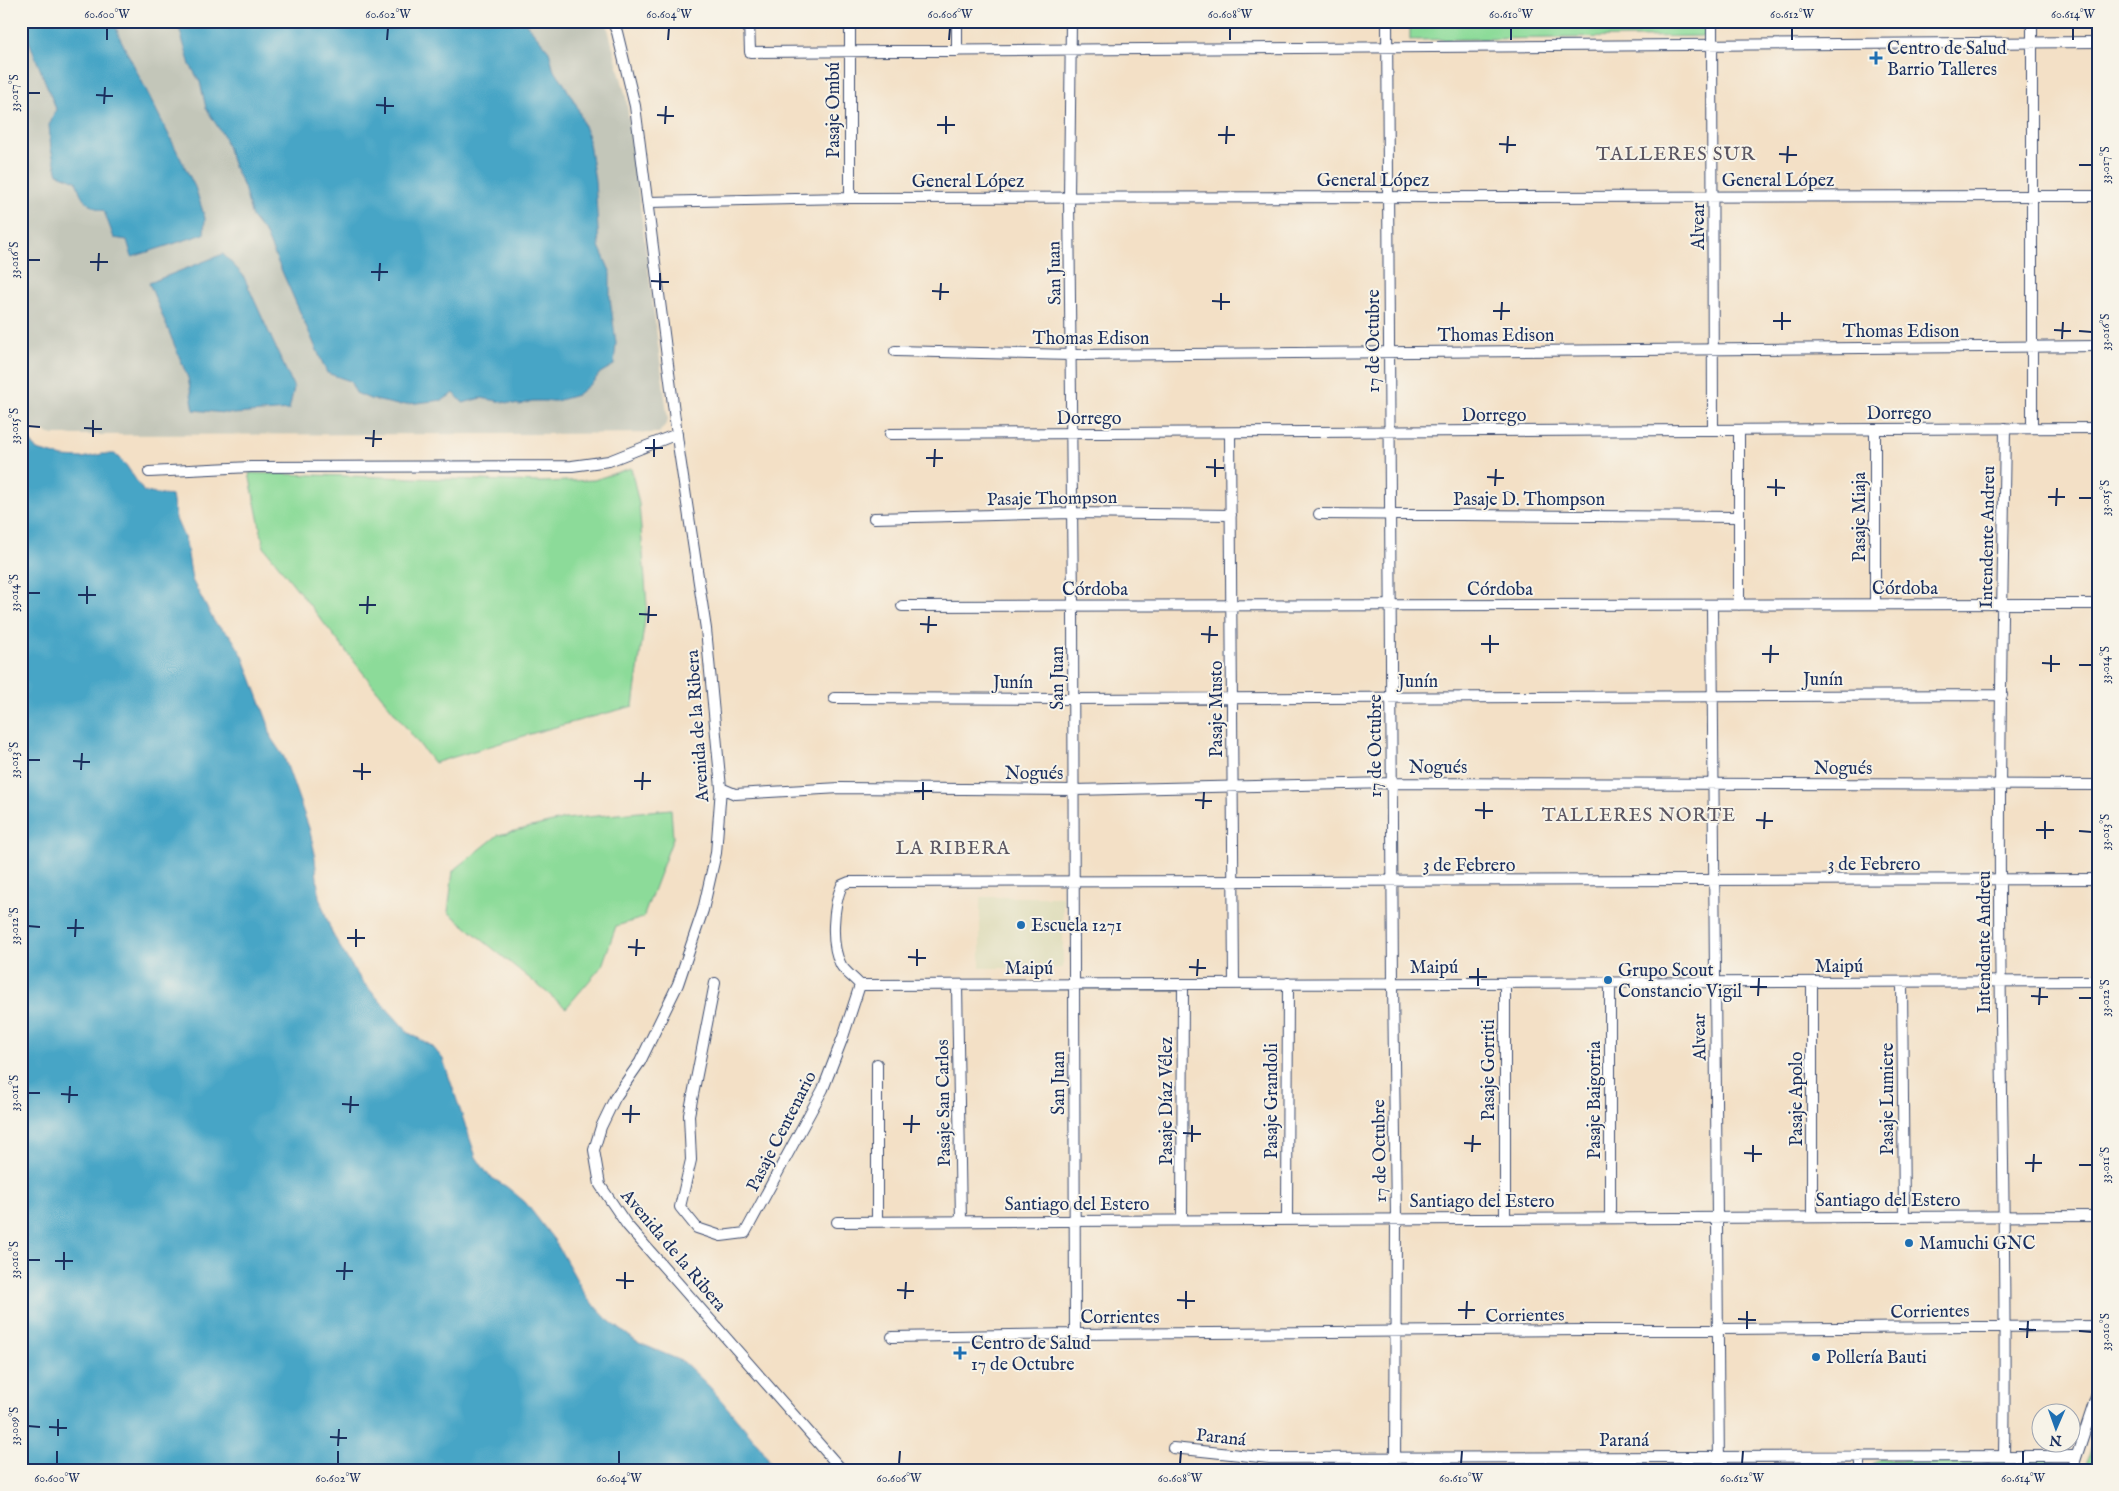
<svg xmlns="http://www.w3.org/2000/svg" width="2119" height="1491" font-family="'IM FELL English',serif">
<rect width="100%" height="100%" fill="#f7f3e8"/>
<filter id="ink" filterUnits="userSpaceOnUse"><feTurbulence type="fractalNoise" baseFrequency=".02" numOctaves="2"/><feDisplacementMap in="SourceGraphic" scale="10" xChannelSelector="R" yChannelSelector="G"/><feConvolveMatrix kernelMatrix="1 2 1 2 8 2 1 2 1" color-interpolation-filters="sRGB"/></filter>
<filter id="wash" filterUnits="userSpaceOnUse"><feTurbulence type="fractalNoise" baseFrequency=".0096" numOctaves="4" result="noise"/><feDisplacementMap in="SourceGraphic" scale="20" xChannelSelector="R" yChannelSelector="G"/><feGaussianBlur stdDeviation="1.12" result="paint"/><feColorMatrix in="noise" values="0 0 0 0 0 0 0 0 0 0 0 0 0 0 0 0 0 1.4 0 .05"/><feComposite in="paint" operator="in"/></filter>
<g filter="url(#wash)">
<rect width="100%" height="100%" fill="#f3e0c6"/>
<path fill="#dfddbb" d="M980,897h83v71h-83z"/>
<path fill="#c3c6b9" d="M21,21h585l20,76 42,324 -9,12 -117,1 -488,1 -32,-9z"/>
<path fill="#8cdb99" stroke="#54857c" d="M1410,21h298v15l-298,4z
M631,468l8,36 8,101 -14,101 -96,26 -103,31 -170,-216 -15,-74 292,9 53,-2z
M671,809l2,29 -30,80 -27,8 -14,40 -36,42 -118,-96 5,-41 45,-36 67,-16z
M2098,1424v46h-13z
M2053,1459l6,5 -1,6h-186l1,-5 7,-5z"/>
<path fill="#47a5c6" stroke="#316a92" d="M21,21h93l5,15 76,151 10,31 -1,16 -72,23 -5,-17 -13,-2 -10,-27c-19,-6 -22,-12 -28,-30l-18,-7 -7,-25 -2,-24 7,-16z
M177,21h347l25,30 5,20 6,6 17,29 11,31 7,44 4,65 11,25v28l6,44 -2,22 -14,8 -6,8 -17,14 -21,6h-24l-12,4 -39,-7 -18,5 -9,-10 -11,7 -45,5 -28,-6 -14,-6 -6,-12 -23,-8 -62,-140 -13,-16 -8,-30 -10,-20 -10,-30 -18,-29 -6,-26 -10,-17z
M223,254l20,21 51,113 -5,22 -55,4 -40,-4 -6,-32 -39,-95z
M21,430l16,20 26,7 19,1 20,-4h13l11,11 18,27 28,4 4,23 10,23 6,38 23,43 15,12 13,21 25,67 3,15 13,19 25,71 5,21 5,48 13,36 14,24 16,24 47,52 23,13 11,13 33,98 13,19 18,11 18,15 30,39 32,57 21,22 29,22 47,20 26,25 52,62 13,21h-754z"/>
</g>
<g filter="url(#ink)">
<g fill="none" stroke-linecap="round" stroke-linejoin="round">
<defs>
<path id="minor" d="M612,21l5,11 18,74 44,345 27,178 15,159 -5,65 -13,57 -25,74 -38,78 -25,36 -14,29 -7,23 6,35 27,40 215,245
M749,21l1,31 1348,-10
M957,21v30
M1071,21l-2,176 4,409 2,728
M1387,21l6,962 3,235 -1,252
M1712,21l1,409
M2032,21v407
M850,198v-177
M648,202l202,-4 1248,-2
M895,351l176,4 1027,-9
M1739,430v175
M1230,433l4,551
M890,434l1208,-6
M149,472l102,-5 321,-1 37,-5 68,-27
M1319,514l420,3
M874,518l198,-5 159,2
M1875,604v-175
M1712,605l7,865
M902,606l1196,-2
M834,698l239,1 929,-4
M721,788l14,6 105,-6 234,2 318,-7 706,2
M1610,982v235
M1902,982l2,234
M715,983l-26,132 2,45 -11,47 17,21 24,8 24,-3 78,-144 20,-52 17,-52
M1505,983v234
M860,985c-6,-7 -15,-13 -19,-20 -11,-20 -8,-59 1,-80l7,-3 1249,-3
M860,985l1238,-4
M957,985l4,236
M1812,1216v-234
M1182,1219l1,-235
M1287,1219l1,-236
M837,1222l1261,-6
M877,1222v-158
M892,1337l183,-3 1023,-8
M1173,1448l96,10 807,-2
M2004,1456c3,-191 -4,-382 -4,-573 -1,-152 3,-303 5,-455
M1860,1470v-14
M2072,1470l26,-79"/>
</defs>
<use href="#minor" stroke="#3b4a6e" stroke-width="12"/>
<use href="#minor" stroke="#fff" stroke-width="10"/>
</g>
</g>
<path fill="none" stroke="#1b2f5e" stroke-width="2" d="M107,40v-12M387,40l1,-12M668,40l1,-12M949,40l1,-12M1230,40v-12M1511,40v-12M1792,40v-12M2073,40v-12M28,93h12M96,95l17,1M104,104l1,-17M376,105l18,1M385,114v-17M657,115l17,1M665,124l1,-18M937,125h18M946,134v-18M1218,135h17M1226,144l1,-18M1499,144l17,1M1507,153l1,-17M1779,154l18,1M1787,163l1,-17M2079,165h13M28,260h12M90,262h18M98,271l1,-18M371,272h17M379,281l1,-18M651,281l18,1M660,290v-17M932,291l17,1M940,300l1,-17M1212,301l18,1M1221,310v-17M1493,311h17M1501,320l1,-18M1773,321h18M1782,330v-18M2054,330l17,1M2079,331l13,1M2062,339l1,-17M28,426l12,1M84,428l18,1M93,437v-17M365,438l17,1M373,447l1,-17M645,448h18M654,457v-18M926,458h17M934,467l1,-18M1206,467l18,1M1215,477v-18M1487,477l17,1M1495,486l1,-17M1767,487l18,1M1776,496v-17M2048,497h17M2079,498h13M2056,506l1,-18M28,593h12M78,595h18M87,604v-18M359,605h17M367,614l1,-18M639,614l18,1M648,623l1,-17M920,624l17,1M928,633l1,-17M1201,634l17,1M1209,643l1,-17M1481,644h18M1490,653v-18M1762,654h17M1770,663l1,-18M2042,663l18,1M2079,665h13M2051,672v-17M28,760h12M73,761l17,1M81,770l1,-17M353,771l18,1M362,780v-17M634,781h17M642,790l1,-18M914,791h18M923,800v-18M1195,800l17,1M1203,809l1,-17M1475,810l18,1M1484,819v-17M1756,820l17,1M1764,829l1,-17M2036,830h18M2079,831l13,1M2045,839v-18M28,926l12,1M67,928h17M75,937l1,-18M347,938h18M356,947v-18M628,947l17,1M636,956l1,-17M908,957l18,1M917,966v-17M1189,967l17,1M1197,976l1,-17M1469,977h18M1478,986v-18M1750,987h17M1758,996l1,-18M2031,996l17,1M2079,998h13M2039,1005l1,-17M28,1093h12M61,1094l17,1M69,1103l1,-17M342,1104l17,1M350,1113l1,-17M622,1114h18M630,1123l1,-18M903,1124h17M911,1133l1,-18M1183,1133l18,1M1192,1142v-17M1464,1143l17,1M1472,1152l1,-17M1744,1153l18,1M1753,1162v-17M2025,1163h17M2079,1165h13M2033,1172l1,-18M28,1260h12M55,1261h18M64,1270v-18M336,1271h17M344,1280l1,-18M616,1280l18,1M625,1289v-17M897,1290l17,1M905,1299l1,-17M1177,1300l18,1M1186,1309v-18M1458,1310h17M1466,1319l1,-18M1738,1319l18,1M1747,1329v-18M2019,1329l17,1M2079,1331l13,1M2027,1338l1,-17M28,1426l12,1M49,1427l18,1M58,1436v-17M330,1437l17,1M338,1446l1,-17M57,1464v-13M338,1464v-13M619,1464v-13M899,1464l1,-13M1180,1464l1,-13M1461,1464l1,-13M1742,1464l1,-13M2023,1464v-13"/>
<g fill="#1f6fb2" stroke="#f7f3e8" stroke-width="2">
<path d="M1873.5 50.5h5v5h5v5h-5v5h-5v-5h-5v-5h5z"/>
<circle cx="1021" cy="925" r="5"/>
<circle cx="1608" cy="980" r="5"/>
<circle cx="1909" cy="1243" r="5"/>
<path d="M957.5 1345.5h5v5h5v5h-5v5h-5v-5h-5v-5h5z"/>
<circle cx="1816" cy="1357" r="5"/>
</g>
<g text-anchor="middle" stroke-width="4" stroke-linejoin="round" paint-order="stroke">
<g font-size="18" fill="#1b2f5e" stroke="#f7f3e8" text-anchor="start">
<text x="1887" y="54">Centro de Salud<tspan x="1887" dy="21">Barrio Talleres</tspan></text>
<text x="1031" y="931">Escuela 1271</text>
<text x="1618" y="976">Grupo Scout<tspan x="1618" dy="21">Constancio Vigil</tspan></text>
<text x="1919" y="1249">Mamuchi GNC</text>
<text x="971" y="1349">Centro de Salud<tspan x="971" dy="21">17 de Octubre</tspan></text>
<text x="1826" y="1363">Pollería Bauti</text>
</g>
<g font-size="18" fill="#1b2f5e" stroke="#f7f3e8">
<text transform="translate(833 110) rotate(-90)" y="6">Pasaje Ombú</text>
<text x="1373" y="186">General López</text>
<text x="1778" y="186">General López</text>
<text x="968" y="187">General López</text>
<text transform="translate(1698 226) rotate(-90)" y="6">Alvear</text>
<text transform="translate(1054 273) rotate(-91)" y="6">San Juan</text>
<text x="1901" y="337">Thomas Edison</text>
<text x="1496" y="341">Thomas Edison</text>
<text x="1091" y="344">Thomas Edison</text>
<text transform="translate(1373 341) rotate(-90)" y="6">17 de Octubre</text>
<text x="1899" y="419">Dorrego</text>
<text x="1494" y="421">Dorrego</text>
<text x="1089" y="424">Dorrego</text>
<text transform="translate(1052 498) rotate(-1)" y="6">Pasaje Thompson</text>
<text x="1529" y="505">Pasaje D. Thompson</text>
<text transform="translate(1859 517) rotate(-90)" y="6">Pasaje Miaja</text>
<text transform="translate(1987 537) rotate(-89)" y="6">Intendente Andreu</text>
<text x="1905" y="594">Córdoba</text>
<text x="1095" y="595">Córdoba</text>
<text x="1500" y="595">Córdoba</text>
<text transform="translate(1057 678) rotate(-90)" y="6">San Juan</text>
<text x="1823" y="685">Junín</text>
<text x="1418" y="687">Junín</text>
<text x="1013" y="688">Junín</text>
<text transform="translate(1216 709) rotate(-90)" y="6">Pasaje Musto</text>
<text transform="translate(697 726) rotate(-94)" y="6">Avenida de la Ribera</text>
<text transform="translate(1375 746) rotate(-90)" y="6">17 de Octubre</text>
<text x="1438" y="773">Nogués</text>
<text x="1843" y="774">Nogués</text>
<text x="1034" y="779">Nogués</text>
<text x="1874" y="870">3 de Febrero</text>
<text x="1469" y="871">3 de Febrero</text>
<text transform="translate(1984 942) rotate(-90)" y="6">Intendente Andreu</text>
<text x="1839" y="972">Maipú</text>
<text x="1434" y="973">Maipú</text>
<text x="1029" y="974">Maipú</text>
<text transform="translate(1699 1037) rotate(-91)" y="6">Alvear</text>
<text transform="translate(1488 1070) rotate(-90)" y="6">Pasaje Gorriti</text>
<text transform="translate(1058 1083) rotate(-90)" y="6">San Juan</text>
<text transform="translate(1796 1099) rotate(-90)" y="6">Pasaje Apolo</text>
<text transform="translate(1887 1099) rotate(-90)" y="6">Pasaje Lumiere</text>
<text transform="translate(1594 1100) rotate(-90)" y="6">Pasaje Baigorria</text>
<text transform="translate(1166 1101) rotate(-90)" y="6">Pasaje Díaz Vélez</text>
<text transform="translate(1271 1101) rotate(-90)" y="6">Pasaje Grandoli</text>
<text transform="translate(943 1103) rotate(-91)" y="6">Pasaje San Carlos</text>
<text transform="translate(781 1131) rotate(-63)" y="6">Pasaje Centenario</text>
<text transform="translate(1379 1151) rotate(-91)" y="6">17 de Octubre</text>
<text x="1888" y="1206">Santiago del Estero</text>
<text x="1482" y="1207">Santiago del Estero</text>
<text x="1077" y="1210">Santiago del Estero</text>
<text transform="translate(674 1250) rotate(50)" y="6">Avenida de la Ribera</text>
<text transform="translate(1930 1311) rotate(-1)" y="6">Corrientes</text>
<text transform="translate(1525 1315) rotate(-1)" y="6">Corrientes</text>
<text x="1120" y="1323">Corrientes</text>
<text transform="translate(1221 1437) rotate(6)" y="6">Paraná</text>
<text x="1624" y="1446">Paraná</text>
</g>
<g font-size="19" letter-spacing="1" fill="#5b5662" stroke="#f7f3e8">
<text x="1676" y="160">TALLERES SUR</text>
<text x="1639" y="821">TALLERES NORTE</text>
<text x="953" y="854">LA RIBERA</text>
</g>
</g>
<rect width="2119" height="1491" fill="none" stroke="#f7f3e8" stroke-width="55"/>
<g transform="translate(2056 1428) rotate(182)"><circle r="24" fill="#f7f3e8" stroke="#9fa5b1"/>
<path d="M0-4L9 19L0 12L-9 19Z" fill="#1f6fb2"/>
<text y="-8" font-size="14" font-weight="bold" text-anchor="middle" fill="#1b2f5e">N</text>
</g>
<rect x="28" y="28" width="2064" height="1436" fill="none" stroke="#1b2f5e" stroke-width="2"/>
<g font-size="12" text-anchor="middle" fill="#1b2f5e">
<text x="107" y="18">60.600°W</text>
<text x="388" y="18">60.602°W</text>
<text x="669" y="18">60.604°W</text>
<text x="950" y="18">60.606°W</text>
<text x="1230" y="18">60.608°W</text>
<text x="1511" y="18">60.610°W</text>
<text x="1792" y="18">60.612°W</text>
<text x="2073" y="18">60.614°W</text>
<text transform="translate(14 93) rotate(-90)" y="4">33.017°S</text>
<text transform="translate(2105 165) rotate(-90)" y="4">33.017°S</text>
<text transform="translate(14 260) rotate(-90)" y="4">33.016°S</text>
<text transform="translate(2105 332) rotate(-90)" y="4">33.016°S</text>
<text transform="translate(14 426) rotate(-90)" y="4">33.015°S</text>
<text transform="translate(2105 498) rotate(-90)" y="4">33.015°S</text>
<text transform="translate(14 593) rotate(-90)" y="4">33.014°S</text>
<text transform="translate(2105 665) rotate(-90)" y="4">33.014°S</text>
<text transform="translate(14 760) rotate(-90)" y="4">33.013°S</text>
<text transform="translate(2105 832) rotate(-90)" y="4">33.013°S</text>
<text transform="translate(14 926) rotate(-90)" y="4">33.012°S</text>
<text transform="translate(2105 998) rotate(-90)" y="4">33.012°S</text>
<text transform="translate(14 1093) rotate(-90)" y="4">33.011°S</text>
<text transform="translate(2105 1165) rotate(-90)" y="4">33.011°S</text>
<text transform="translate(14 1260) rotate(-90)" y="4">33.010°S</text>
<text transform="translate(2105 1332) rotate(-90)" y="4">33.010°S</text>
<text transform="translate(14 1426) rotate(-90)" y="4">33.009°S</text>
<text x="57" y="1482">60.600°W</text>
<text x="338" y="1482">60.602°W</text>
<text x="619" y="1482">60.604°W</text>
<text x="899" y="1482">60.606°W</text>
<text x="1180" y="1482">60.608°W</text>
<text x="1461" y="1482">60.610°W</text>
<text x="1742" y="1482">60.612°W</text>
<text x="2023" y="1482">60.614°W</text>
</g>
</svg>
